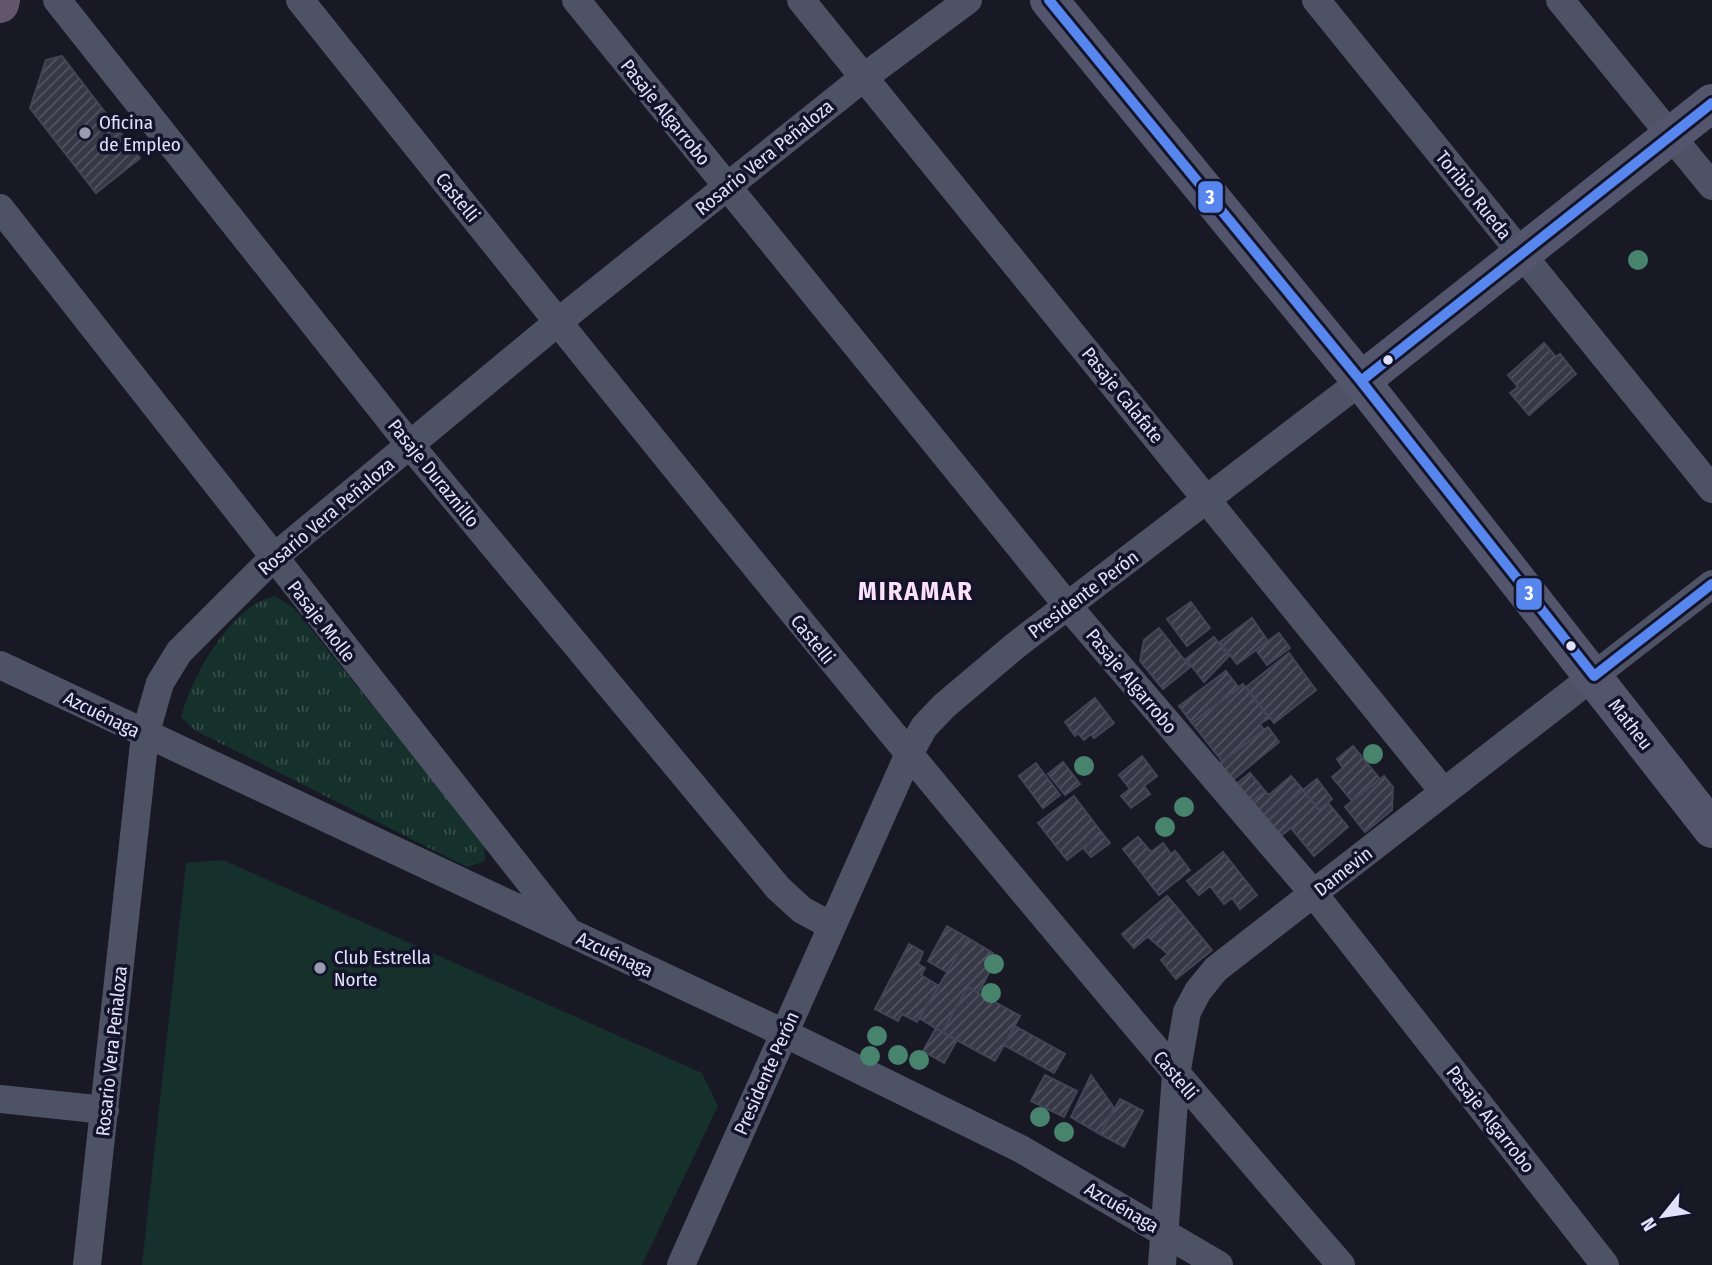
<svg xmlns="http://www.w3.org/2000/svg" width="1712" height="1265" font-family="'Fira Sans Condensed',sans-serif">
<defs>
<pattern id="park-tufts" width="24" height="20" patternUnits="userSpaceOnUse" patternTransform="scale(1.75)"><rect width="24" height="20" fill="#16302c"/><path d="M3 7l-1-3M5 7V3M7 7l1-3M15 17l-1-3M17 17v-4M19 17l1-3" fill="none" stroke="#374e4c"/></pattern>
<pattern id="building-hatch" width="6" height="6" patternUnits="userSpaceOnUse" patternTransform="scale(1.75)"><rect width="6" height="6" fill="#373846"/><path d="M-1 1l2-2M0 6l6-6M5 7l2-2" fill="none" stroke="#545462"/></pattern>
</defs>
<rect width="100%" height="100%" fill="#181925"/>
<path fill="#16302c" d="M223,860l479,213 16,33 -76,159h-500l44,-402z"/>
<path fill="url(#park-tufts)" d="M275,596l19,12 190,236 1,17 -17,6 -15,-7 -257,-129 -15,-14c11,-41 49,-111 94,-121z"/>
<path fill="url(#building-hatch)" stroke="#444457" stroke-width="2" d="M62,56l78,102 -44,35 -66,-85 16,-48z
M1544,343l12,14 4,-3 16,20 -47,41 -19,-22 8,-6 -10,-12z
M1191,602l19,26 -23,18 -20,-27z
M1252,618l16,23 -31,23 -17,-22z
M1159,628l31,39 -27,22 -23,-28 4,-21z
M1279,633l11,15 -23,17 -11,-15z
M1214,637l15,19 -25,26 -18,-23z
M1289,653l27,37 -42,33 -28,-36z
M1226,671l13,17 -47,35 -13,-17z
M1243,684l26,34 -9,6 4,6 -42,31 -30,-38z
M1095,698l19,25 -20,15 -3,-4 -7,6 -6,-7 -3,3 -10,-14z
M1268,727l11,15 -50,41 -14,-16z
M1353,746l27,33 -28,22 -20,-24 11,-9 -6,-9z
M1142,756l15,20 -13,10 6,8 -19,14 -10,-12 9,-7 -11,-14z
M1063,762l17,22 -15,11 -17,-21z
M1036,763l24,32 -17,13 -24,-32z
M1250,773l15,18 -16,13 -15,-18z
M1291,776l12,14 -38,32 -16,-18 16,-13 4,4z
M1384,776l9,11 -1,23 -27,22 -20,-25z
M1317,779l15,20 -13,11 -16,-20z
M1303,790l16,20 9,-7 20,24 -34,29 -23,-28 -13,10 -13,-16z
M1074,796l28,37 -35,27 -29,-37z
M1102,833l8,10 -19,14 -8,-9z
M1138,837l13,15 12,-9 8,11 4,-3 15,19 -31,25 -36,-46z
M1223,852l34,43 -17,14 -8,-11 -8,6 -14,-18 -11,9 -12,-14z
M1167,896l12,14 -45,38 -12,-14z
M1179,910l33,40 -36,29 -15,-19 7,-6 -20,-17z
M947,926l21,12 -21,34 -19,-11z
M968,938l25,15 -8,15 5,3 -12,22 -10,-6 -26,45 -23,-14z
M909,944l14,8 -5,12 7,4 -4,7 18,11 -22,36 -15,-8 -4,7 -23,-12z
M968,987l52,29 -25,45 -53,-29z
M1015,1026l50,28 -11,19 -50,-28z
M936,1028l21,12 -13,23 -21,-12z
M1045,1075l32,16 -13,26 -33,-16z
M1091,1075l23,33 -14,26 -29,-17z
M1120,1099l23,12 -19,36 -24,-13z"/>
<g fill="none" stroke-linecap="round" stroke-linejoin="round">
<path stroke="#4e5265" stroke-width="28" d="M57,0l353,445 300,361 68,82 24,22 30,16
M300,0c341,427 683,853 1041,1265
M576,0l491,605 247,289 291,371
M801,0l642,791
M1316,0l396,489
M1560,0l152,186
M0,208l565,719
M0,665l784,368 237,116 198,116
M0,1099l105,11
M87,1265l58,-530 15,-52 19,-31 93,-93 286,-237 305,-244 105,-78
M681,1265l227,-509 16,-29 20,-21 71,-60 346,-265
M1162,1265l14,-190 11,-63 11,-21 18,-22 496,-385"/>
<path stroke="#52556b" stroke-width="38" d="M1049,0l312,381 351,448
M1361,381l351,-278"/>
<path stroke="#63556c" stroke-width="38" d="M0,4l1,-4"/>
<defs>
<path id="bus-1" d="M1049,0l312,381 233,295 118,-92
M1361,381l351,-278"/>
</defs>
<use href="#bus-1" stroke="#13142a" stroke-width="16"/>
<use href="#bus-1" stroke="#5886ef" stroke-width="10"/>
</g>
<g fill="#47836d">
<circle cx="1638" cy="260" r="10"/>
<circle cx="1373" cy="754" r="10"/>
<circle cx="1084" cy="766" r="10"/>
<circle cx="1184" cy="807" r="10"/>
<circle cx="1165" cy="827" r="10"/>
<circle cx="994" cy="964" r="10"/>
<circle cx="991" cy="993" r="10"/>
<circle cx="877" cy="1036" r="10"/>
<circle cx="898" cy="1055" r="10"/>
<circle cx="870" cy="1056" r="10"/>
<circle cx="919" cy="1060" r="10"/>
<circle cx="1040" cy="1117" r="10"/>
<circle cx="1064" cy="1132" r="10"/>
</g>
<g fill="#999bb1" stroke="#13142a" stroke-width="2.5">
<circle cx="85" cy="133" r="7"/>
<circle cx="320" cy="968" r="7"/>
</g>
<g fill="#dfe1fd" stroke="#13142a" stroke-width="2.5">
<circle cx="1388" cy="360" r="6"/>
<circle cx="1571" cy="646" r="6"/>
</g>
<g text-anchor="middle" stroke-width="7" stroke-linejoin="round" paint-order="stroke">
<g font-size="19" fill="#dfe1fd" stroke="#13142a">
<text transform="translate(666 112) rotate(51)" y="7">Pasaje Algarrobo</text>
<text transform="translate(764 157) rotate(-39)" y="7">Rosario Vera Peñaloza</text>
<text transform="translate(1474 195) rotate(51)" y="7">Toribio Rueda</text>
<text transform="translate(458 197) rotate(51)" y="7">Castelli</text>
<text transform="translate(1123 395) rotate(51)" y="7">Pasaje Calafate</text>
<text transform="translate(434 473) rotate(51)" y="7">Pasaje Duraznillo</text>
<text transform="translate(326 516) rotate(-40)" y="7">Rosario Vera Peñaloza</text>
<text transform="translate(1083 594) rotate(-37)" y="7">Presidente Perón</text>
<text transform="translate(322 621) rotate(52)" y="7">Pasaje Molle</text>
<text transform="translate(813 639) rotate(51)" y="7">Castelli</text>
<text transform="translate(1132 681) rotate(50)" y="7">Pasaje Algarrobo</text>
<text transform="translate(102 714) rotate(26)" y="7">Azcuénaga</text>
<text transform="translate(1631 724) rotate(52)" y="7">Matheu</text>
<text transform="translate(1343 871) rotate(-38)" y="7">Damevin</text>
<text transform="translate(615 954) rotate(25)" y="7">Azcuénaga</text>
<text transform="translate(111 1051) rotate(-84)" y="7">Rosario Vera Peñaloza</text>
<text transform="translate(766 1073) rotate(-66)" y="7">Presidente Perón</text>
<text transform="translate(1176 1075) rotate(50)" y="7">Castelli</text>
<text transform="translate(1491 1119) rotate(52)" y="7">Pasaje Algarrobo</text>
<text transform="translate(1122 1207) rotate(30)" y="7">Azcuénaga</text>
</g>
<g font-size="19" fill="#dfe1fd" stroke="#13142a" text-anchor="start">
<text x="99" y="129">Oficina<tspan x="99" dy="22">de Empleo</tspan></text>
<text x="334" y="964">Club Estrella<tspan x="334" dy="22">Norte</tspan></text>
</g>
<g font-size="26" font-weight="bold" letter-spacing="2" fill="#fde0f9" stroke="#13142a">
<text x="916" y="600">MIRAMAR</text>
</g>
</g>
<g stroke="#13142a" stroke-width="2.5">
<rect x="1197" y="180" width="27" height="34" rx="7" fill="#5886ef"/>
<rect x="1515" y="577" width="28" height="34" rx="7" fill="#5886ef"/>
</g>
<g font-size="19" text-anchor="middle" font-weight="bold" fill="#fff">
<text x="1210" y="204">3</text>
<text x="1529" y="600">3</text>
</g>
<g transform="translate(1663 1216) rotate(240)" stroke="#13142a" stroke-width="5" paint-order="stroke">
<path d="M0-5L12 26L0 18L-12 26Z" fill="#dfe1fd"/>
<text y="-10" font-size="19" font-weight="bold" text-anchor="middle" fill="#dfe1fd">N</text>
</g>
</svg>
